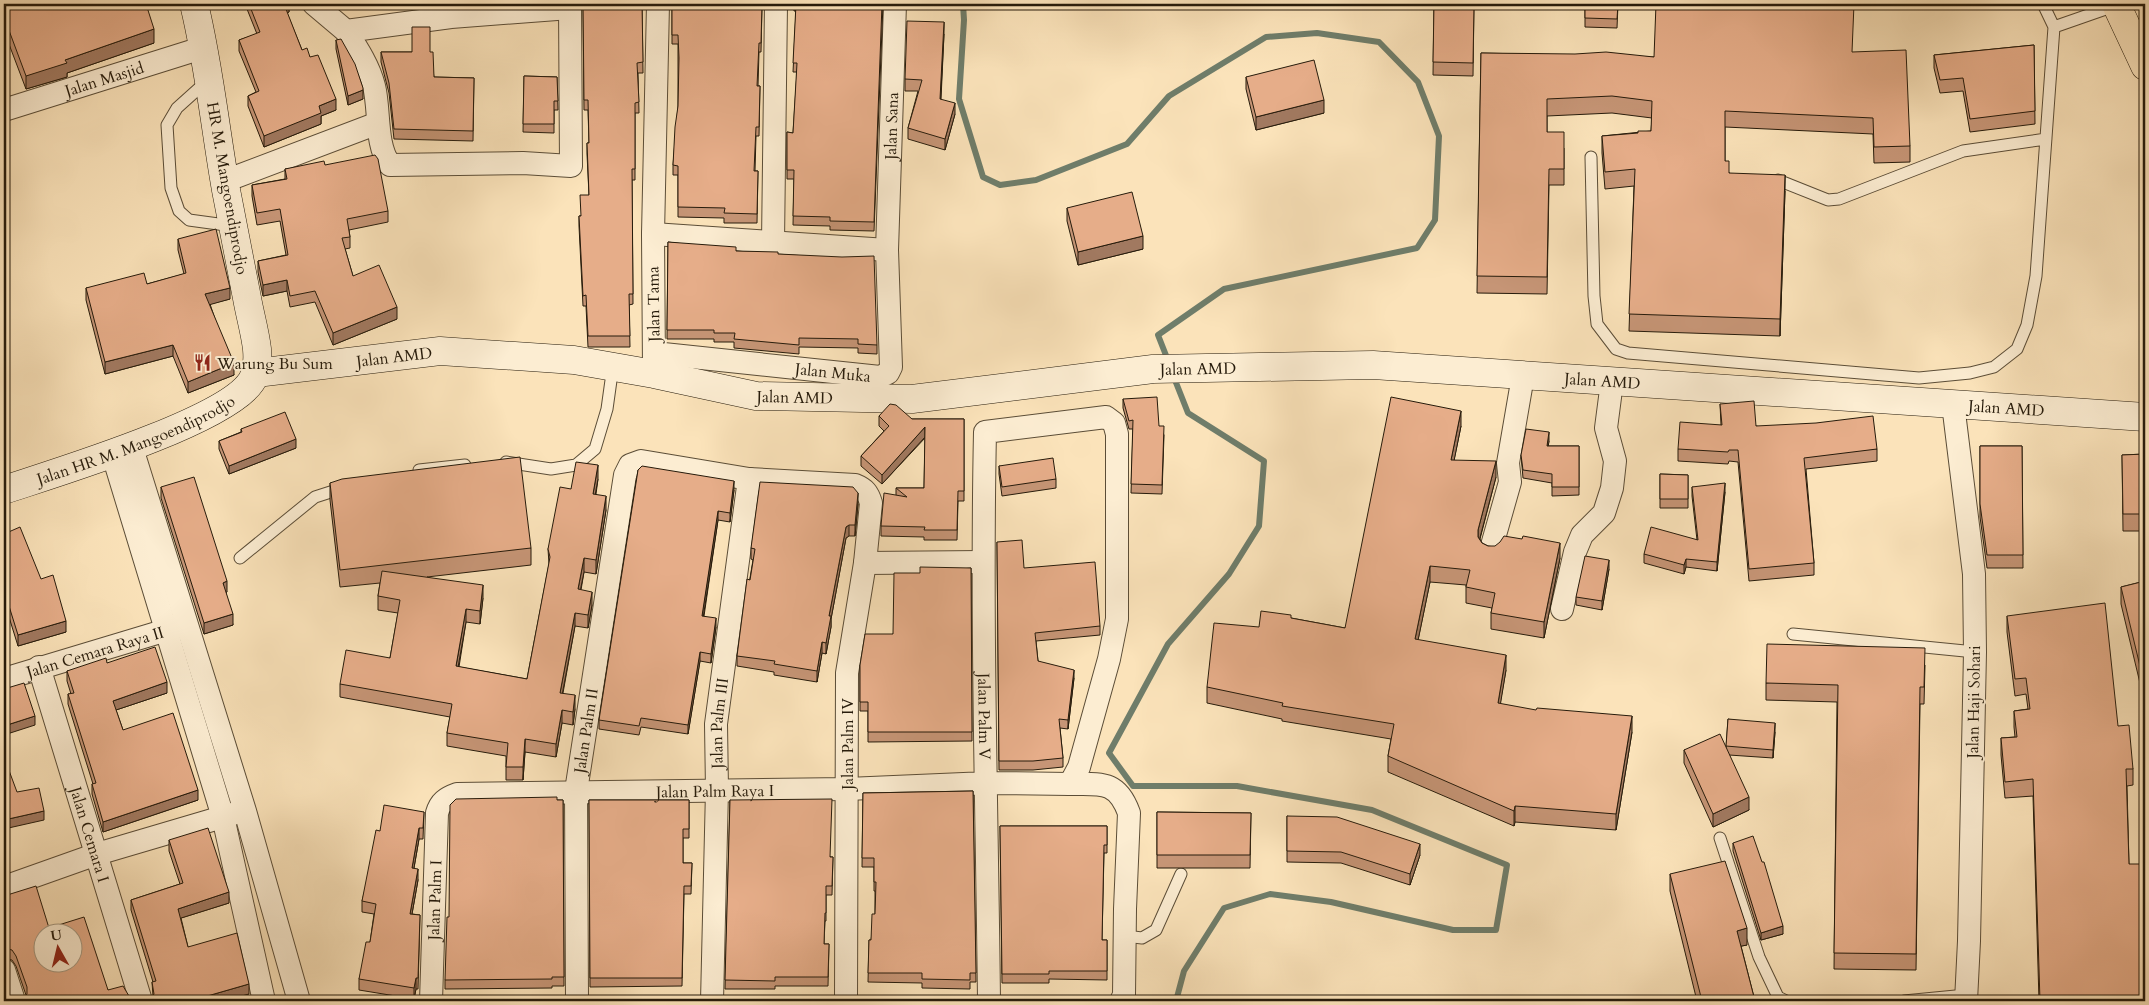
<svg xmlns="http://www.w3.org/2000/svg" width="2149" height="1005" font-family="Cardo,serif">
<rect width="100%" height="100%" fill="#fbe3ba"/>
<filter id="stains"><feTurbulence type="fractalNoise" baseFrequency=".004" numOctaves="4"/><feColorMatrix values="0 0 0 0 .2 0 0 0 0 .09 0 0 0 0 .02 0 0 0 .5 -.17"/></filter>
<radialGradient id="worn" r=".72"><stop offset=".6" stop-color="#630" stop-opacity="0"/><stop offset="1" stop-color="#630" stop-opacity=".3"/></radialGradient>
<g fill="none" stroke-linecap="round" stroke-linejoin="round">
<path stroke="#6f7d6a" stroke-width="6" d="M963,4l1,16 -5,79 24,78 17,8 36,-5 91,-36 42,-48 97,-59 51,-4 62,9 39,40 21,54 -4,84 -18,28 -193,41 -66,46 11,28
M1173,375l15,38 76,48 -5,65 -30,48 -61,70 -59,109 24,33h104l135,24 135,55 -11,65h-43l-122,-28 -61,-8 -46,14 -40,63 -8,30"/>
<defs>
<path id="lane" d="M2043,4l11,23 63,-22
M207,81l-30,27 -10,17 4,63 8,23 10,9 44,6
M1591,157l3,139 3,28 19,25 12,4 291,25 51,-5 24,-6 23,-18 10,-24 9,-49 18,-249
M1778,180l50,20 11,-1 124,-48 83,-12
M506,462l45,7 25,-4 19,-16 12,-40 6,-43
M419,470l46,-5
M240,558l75,-61 28,-9
M1793,634l182,18
M1720,838l39,119 19,40 8,4
M1125,936l17,2 14,-8 25,-56
M1904,1001l62,-6"/>
<g id="street">
<path d="M314,4l32,27 105,-14 119,-9"/>
<path d="M346,31c11,17 23,35 28,55 6,23 1,59 16,79l133,-2 48,3 -1,-162"/>
<path id="s1" d="M4,110l201,-63"/>
<path d="M225,181l153,-58"/>
<path d="M653,234l234,16"/>
<path d="M773,242l3,-238"/>
<path id="s2" d="M654,353l226,24 8,-4 3,-6 -4,-117 8,-246"/>
<path d="M654,368l-1,-134 5,-230"/>
<path d="M1953,404l21,170 1,78 -6,289 -3,60"/>
<path d="M131,445l114,366 54,190"/>
<path d="M112,452l111,365 41,184"/>
<path d="M1491,549l19,-67 -2,-19 15,-87"/>
<path d="M865,563l118,-1"/>
<path d="M1562,609l13,-57 7,-17 22,-22 8,-25 3,-27 -9,-33 6,-46"/>
<path id="s3" d="M39,667l102,334"/>
<path id="s4" d="M4,679l176,-53"/>
<path d="M1070,784c31,0 47,-4 59,29l-4,96 -1,86 -3,6"/>
<path d="M4,887l93,-33 139,-41"/>
<path d="M4,970l10,31"/>
<path id="s5" d="M431,1001l6,-188c3,-11 9,-15 20,-19l390,-5 140,-6 83,1 9,-17 30,-108 8,-40v-185l-3,-11 -8,-6 -121,15c-4,190 2,380 4,569"/>
<path id="s6" d="M577,1001l-1,-210 49,-316 5,-10 11,-4 108,18 106,6c10,4 13,8 16,18l-6,60 -18,110 -1,328"/>
<path id="s7" d="M712,1001l5,-211 -1,-66 33,-245"/>
</g>
<g id="secondary">
<path id="s8" d="M256,373l184,-22 134,9 80,14 102,22 156,3 241,-30 220,-4 772,52"/>
<path id="s9" d="M4,490c51,-17 220,-68 247,-108 7,-10 7,-21 6,-33 -2,-17 -7,-34 -10,-51 -7,-36 -14,-72 -21,-108 -11,-62 -17,-125 -32,-186"/>
</g>
<path id="highway" d="M2116,4l29,62"/>
</defs>
<use href="#lane" stroke="#5b4d37" stroke-width="13"/>
<use href="#street" stroke="#5b4d37" stroke-width="24"/>
<use href="#secondary" stroke="#261b0b" stroke-width="29"/>
<use href="#highway" stroke="#261b0b" stroke-width="29"/>
<use href="#lane" stroke="#fcedd2" stroke-width="11"/>
<use href="#street" stroke="#fcedd2" stroke-width="22"/>
<use href="#secondary" stroke="#fcedd2" stroke-width="28"/>
<use href="#highway" stroke="#fbe3ba" stroke-width="28"/>
</g>
<path fill="#c69576" stroke="#261b0b" d="M4,4l150,39 -87,30v4l-41,12 -22,-58z
M245,4h44v8l-2,1 15,37 8,7 26,53 -15,6v8l-57,23 -16,-41v-10l8,-4 -17,-41v-11l18,-6z
M334,4h24v1l-18,4z
M583,4h59l1,69h-5l1,40h-4v67h-3l1,124 -4,1 1,42h-42l-2,-41h-3l-4,-80v-10h2l8,-21 -2,-41v-11h2l-1,-33h-4z
M672,4h91l-1,4 -1,44h-2l-1,34h2l-1,50h-3l-1,35h3l-1,52h-33v-5l-46,-1v-42h-5v-10l5,-59v-62h-6z
M788,4h95l-9,227 -44,-1v-4l-37,-1 1,-46h-7v-47l6,1 4,-61h-4l3,-61h-2v-2l-5,-1z
M1434,4l40,1 -1,71 -40,-1z
M1585,4h33l-1,24 -32,-1z
M944,34l-3,65 14,15 -10,36 -37,-11v-11l10,-37h-13v-12z
M336,40l27,59 -15,6 -12,-56z
M2034,45l1,79 -65,8 -7,-41 -23,2 -6,-25v-13z
M381,52h49l4,25 40,1 -1,63 -79,-2 -5,-46 -8,-31z
M1852,52l58,94v16l-36,1 -1,-29 -148,-7v34l4,12 56,18 -5,145 -151,-5 5,-145 -29,3 -3,-36v-17l49,-5 1,-13 -40,-5 -65,3v16l17,16v37h-15l-2,109 -70,-1 4,-240 173,4z
M524,76l33,1 1,33h-4v23l-31,-1z
M1246,77l78,36 -68,17 -10,-41z
M325,165l63,46v11l-39,8 1,7v11l-5,1 8,27 44,43 -64,26 -18,-43 -25,5 -3,-16 -24,5 -5,-24v-11l28,-6 -6,-34 -23,4 -5,-29v-11l33,-6v-10z
M1067,208l76,41 -65,16 -11,-44z
M178,239l52,60 -20,5 24,71 -46,18 -15,-37 -68,18 -19,-74v-12l61,-4 37,-10 -6,-24z
M668,242l68,9 42,3 99,91v9l-19,-1v-5l-59,-1v7l-65,-6v-6h-20v-3h-47z
M1123,399l36,27 5,9 -2,59 -31,-1 2,-64h-4l-6,-21z
M1720,404l36,22 121,23v12l-71,8 8,94v12l-65,6 -11,-119 -9,-1 -1,3 -50,-3v-12l43,-24z
M879,416l33,3h52v82h-6l-1,39h-33v-3l-43,-1v-10l15,-30v-8h28l1,-50 -43,46 -21,-18v-10l23,-25 -5,-5z
M1461,426l-7,34 42,17 -16,62 2,4 6,3 72,12 -16,80 -53,-9v-16l1,-5 -26,-5v-18l-36,-3 -12,58 88,30 -6,34 132,28 -16,98 -101,-8 -1,4 -126,-54v-16l3,-17 -109,-18v-2l-75,-16v-16l52,-60 32,-9 54,10z
M241,429l55,19 -67,26 -10,-25v-8l22,-9z
M1549,441l-1,5h31v49l-27,1v-13l-29,-5 -2,-23z
M1980,446h42l1,122h-36l-7,-51z
M2145,454v77h-22l-1,-76z
M999,466l57,13v9l-54,8 -3,-22z
M638,470l96,20 -4,32 -12,-2 -14,96 12,11 -5,36 -11,-2 -12,73 -47,-7 -2,8 -40,-6v-9z
M1660,474l28,1v33h-28z
M598,479l-2,15 10,16 -10,64 -12,-2 -3,18 11,15 -4,23 -13,-2 -12,67 12,16 -2,16 -11,-2 -6,34 -31,-5 -2,28h-17v-24l-59,-10v-13l3,-16 -110,-20v-13l50,-26 8,-45 -20,-3v-14l2,-13 -40,4 -10,-87v-17l201,65v17l-104,12 56,21 -3,26 -14,-2 -7,45 68,12 22,-115 -1,-15 23,-60z
M161,487l66,105 -1,1 7,32 -29,9 -43,-136z
M1692,487l33,5 -8,79 -31,-4 -2,7 -40,-11v-9l53,-14 -5,-44z
M858,504l-3,32h-6l-3,2 -15,81v8l-5,27 -4,-1 -5,29 -43,-7v-3l-37,-6v-10l16,-96 -2,-1v-11z
M4,534l62,98 -48,14 -14,-45z
M997,542l27,26 76,58v9l-64,6 2,20 36,17 -6,51 -8,-1 3,30v9l-30,3h-34z
M971,568l1,173 -104,1v-31h-8v-46l33,-31 27,-61z
M1609,569l-7,41 -26,-5v-8z
M2145,581v123l-24,-100v-17z
M2007,616l111,110 15,43v16l-6,1 2,78 16,137h-106l-6,-205 -28,2 -4,-43v-17l14,-1 -1,-10v-16l14,-2 -2,-15 -11,2 -8,-64z
M107,663l60,30 -51,17 7,20 75,70 -95,32 -11,-38v-10h1l-25,-80v-10h3l-4,-13v-10z
M1925,665l-1,39h-4l-4,266 -82,-1 3,-267 -71,-2v-17z
M1728,719l47,13 -2,26 -44,-3 20,55 -36,17 -29,-64v-13l42,-2z
M973,791l3,191h-6v7l-48,-1v-5l-54,-1 1,-42h2l4,-26v-23h-1v-24h-12l1,-74z
M557,800h6l1,186h-12v2l-107,1v-9z
M589,800h100v38h-6v25h9l-1,31h-7l-2,92 -92,1z
M730,800l101,57h2l-1,38h-6v26h-1l-1,23h5l-1,42h-53v3h-50z
M424,812l-1,27h-4l-5,29 4,12 -6,34 8,1 -2,74h-2l-2,10 -55,-9v-11l11,-37 4,-28 -12,-2v-11l18,-70z
M1157,812l94,1 -1,55h-93z
M1287,816l133,39 -10,30 -69,-22 -54,-1z
M1000,826h107v27h-3l-2,87h5v40l-58,-1v4h-47z
M169,840l60,63 -48,15 7,29 61,47 -99,6 3,-4 -1,-14h1l-22,-72v-10l49,-16 -11,-33z
M1733,843l50,91 -22,6 -28,-89z
M1670,874l77,71 -6,1 14,55h-58l-27,-110z
M4,896l45,32 59,62 24,11 -106,-6 -10,-29 -4,-6 -8,-2z"/>
<path fill="#a17960" stroke="#261b0b" d="M284,4h5v8l-5,2z
M340,4h18v1l-18,4z
M944,22v12l-4,76v-11z
M154,29v14l-87,30v4l-41,12v-13l39,-16z
M363,90v9l-15,6v-9z
M336,99v11l-15,6v8l-57,23v-11l55,-30z
M1324,100v13l-68,17v-13z
M955,103v11l-10,36v-11z
M1785,175v16l-5,145v-17z
M1143,236v13l-65,16v-13z
M287,280v11l-24,5v-11z
M230,288v11l-25,7v-12z
M397,307v12l-64,26v-12z
M173,345v11l-68,18v-12z
M234,363v12l-46,18v-11z
M1461,411v15l-10,50v-16z
M925,427v10l-43,47v-9z
M1549,432v9l-2,14v-9z
M296,439v9l-67,26v-8z
M1496,461v16l-18,68v-15z
M598,465v14l-5,28v-13z
M734,481v9l-4,32v-9z
M1725,483v9l-8,79v-9z
M858,493v11l-3,32v-11z
M606,496v14l-10,64v-14z
M718,511v9l-16,105v-9z
M849,525v11l-3,2 -15,81v8l-5,27v-11l3,-27 17,-89z
M1560,543v15l-16,80v-16z
M584,558v14l-6,30v-13z
M1686,559v8l-2,7v-9z
M1609,560v9l-7,41v-9z
M1430,566v16l-15,73v-16z
M227,581v11l-4,2v-11z
M483,585v13l-3,26v-13z
M592,592v13l-4,23v-13z
M466,609v13l-10,57v-13z
M575,613v13l-15,80v-13z
M233,614v11l-29,9v-11z
M716,618v9l-5,36v-9z
M66,621v11l-48,14v-11z
M822,642v11l-5,29v-11z
M700,652v9l-12,73v-9z
M1506,655v15l-8,49v-16z
M1074,670v8l-6,51v-9z
M167,682v11l-54,18v-10z
M575,695v14l-2,16v-13z
M562,710v13l-6,34v-13z
M35,716v9l-31,10v-9z
M1632,716v16l-16,98v-16z
M1775,723v9l-2,26v-8z
M525,739v13l-2,28v-13z
M198,790v10l-95,32v-10z
M1749,797v13l-36,17v-13z
M1515,806v16l-1,4v-15z
M44,811v9l-40,9v-9z
M419,828v11l-7,40v-11z
M1420,844v11l-10,30v-11z
M418,869v11l-8,45v-11z
M229,892v11l-51,16v-10z
M1783,926v8l-22,6v-7z
M1747,928v17l-10,2v-16z
M416,978v11l-2,10v-11z
M249,984v10l-25,7h-34z"/>
<path fill="#e6ad89" stroke="#261b0b" fill-rule="evenodd" d="M4,4h142l8,25 -89,31 2,3 -41,13 -22,-59z
M249,4h35l18,46 5,-2 3,9 8,-2 18,44 -17,7 2,7 -57,23 -16,-40 11,-5 -20,-51 21,-8z
M583,4h59l1,58 -6,1 2,39 -4,1v66h-3l1,125h-4l1,42h-42l-2,-41 -3,1 -4,-80h2l-1,-21h9l-2,-52h2l-1,-43h-4z
M672,4h90l-1,39h-2l-2,43h3l-1,41h-3l-2,44h4l-1,43 -33,-1 1,-5 -47,-1v-41l-5,-1 2,-38 3,-21 1,-48 -1,-23h-6z
M796,4h86l-8,218 -44,-1v-4l-37,-1 1,-46h-7v-38l6,1 4,-70h-4z
M1434,4l40,1 -1,58 -40,-1z
M1585,4h33l-1,15 -32,-1z
M1656,4h198l-2,48 54,-2 4,96 -36,1 -1,-29 -148,-7v50h4v12l56,2 -5,144 -151,-5 6,-145 -30,3 -3,-36 36,-3v-2h13l1,-30 -40,-5 -65,3v33h17v37h-15l-2,108 -70,-1 4,-223 94,1 31,-2 48,5z
M907,21l37,1 -4,77 15,4 -10,36 -37,-11 14,-48 -17,-1z
M412,27h18v25h3l1,25 40,1 -1,53 -79,-2 -5,-46 -8,-31h31z
M341,39l14,25 8,24v2l-15,6 -12,-56z
M2034,45l1,66 -65,8 -7,-41 -23,2 -6,-25z
M1314,60l10,40 -68,17 -10,-40z
M524,76l33,1 1,24h-4v23h-31z
M375,155l3,4 10,52 -41,8 3,18 -8,1 11,38 26,-11 18,42 -64,26 -18,-42 -25,5 -3,-16 -24,5 -5,-24 30,-6 -8,-46 -23,4 -5,-28 35,-6 -2,-10 39,-8 1,4z
M1132,192l11,44 -65,16 -11,-44z
M216,229l14,59 -25,6 29,69 -46,19 -15,-37 -68,17 -19,-74 58,-15 3,11 39,-11 -8,-34z
M668,242l68,5v4l42,1v2l64,3 32,-1 3,89 -19,-1v-5l-59,-1v7l-65,-6 1,-6h-21v-3h-47z
M1157,397l2,29h5l-2,59 -31,-1 2,-64 -4,1 -6,-22z
M1391,397l70,14 -10,49 45,1 -18,69v7l4,6 6,3h7l5,-4 4,-6 18,3 1,-3 37,7 -16,79 -53,-9 4,-20 -29,-6 4,-17 -40,-4 -15,73 91,16 -8,48 38,7 1,-2 95,8 -16,98 -101,-8 -1,5 -126,-55 6,-32 -112,-18 1,-3 -76,-16 7,-64 45,4 2,-16 30,4v3l54,10z
M1754,401l2,25 60,-3 57,-7 4,33 -73,9 10,105 -65,6 -11,-119h-9l-1,2 -50,-3 2,-27 42,3 -2,-21z
M890,404l6,1 16,14h52v72h-6l-1,39h-33l1,-3 -44,-1 3,-33 23,4 -11,-9h28l1,-61 -43,48 -21,-19 28,-30 -10,-10z
M285,412l11,27 -67,27 -10,-25 23,-9 -1,-3z
M1526,429l23,3 -2,14h32v41h-27v-13l-29,-4 -2,-15z
M1980,446h42l1,109h-36l-7,-51z
M2145,454v60h-22l-1,-59z
M520,457l11,91 -191,22 -10,-87 12,-4z
M1053,458l3,21 -54,8 -3,-21z
M576,462l22,3 -5,29 13,2 -10,64 -12,-2 -6,31 14,3 -4,23 -13,-2 -15,80 15,2 -2,17 -11,-2 -6,34 -31,-5 -2,28h-17l2,-24 -61,-10 5,-29 -112,-20 6,-34 44,8 10,-58 -22,-4 4,-25 101,14 -3,26 -14,-2 -10,57 71,13 23,-122 -2,-8 12,-62 11,2z
M642,466l92,15 -4,32 -12,-2 -16,105 14,2 -5,36 -11,-2 -12,73 -47,-7 -2,8 -40,-6 39,-250z
M1660,474l28,1v24h-28z
M194,477l33,104 -4,2 10,31 -29,9 -43,-136z
M760,482l93,5 5,6 -3,32h-6l-3,2 -17,89h2l-5,27 -4,-1 -5,29 -43,-7 1,-3 -38,-5 10,-77 3,1 5,-31 -4,-1z
M1725,483l-8,79 -31,-3 -2,6 -40,-11 7,-27 47,13 -6,-53z
M20,527l21,52 12,-4 13,46 -48,14 -14,-45 5,-1 -5,-13v-42z
M1022,540l2,28 71,-6 5,64 -65,7 3,28 36,9 -6,50 -9,-1 4,39 -30,3h-34l-2,-219z
M1585,556l24,4 -7,41 -26,-4z
M920,567l51,1 1,164h-104v-30h-8v-37l5,-31h28l1,-61h26z
M2145,581v106l-24,-100z
M2105,603l13,123 11,-1 4,44h-7l3,95h16v137h-105l-7,-222 -28,3 -4,-44 16,-1 -3,-26 16,-2 -4,-31 -11,1 -8,-63z
M1767,644l158,4 -1,39h-4l-4,267 -82,-1 4,-268 -72,-2z
M155,647l12,35 -54,19 10,29 50,-17 25,77 -95,32 -11,-38 4,-1 -28,-89 6,-1 -7,-22 39,-13 1,5z
M24,683l11,33 -31,10v-37z
M1728,719l47,4 -2,27 -47,-4z
M1720,734l29,63 -36,17 -29,-64z
M4,757l13,35 22,-4 5,23 -40,9z
M973,791l3,182h-6v7l-48,-1v-6h-54l1,-33h2l1,-26h3l1,-32h-2v-24h-12l1,-65z
M557,797v3h6l1,177h-12v2l-107,1 2,-63h2l1,-112 6,-6z
M832,799l-2,58h3l-1,29h-6v27h-1l-1,31h5l-1,33h-53v4l-50,-1 5,-180z
M589,800h100v29h-6v34h9l-1,23h-7l-2,92h-92z
M384,805l40,7 -1,16h-4l-7,40 6,1 -8,45 10,1 -2,63h-2l-2,10 -55,-9 7,-37h4l6,-38 -14,-3 14,-71 4,1z
M1157,812l94,1 -1,42h-93z
M1287,816l50,1 83,27 -10,30 -69,-22 -54,-1z
M1000,826h107v19h-3l-2,95h5v31h-58v3h-47z
M208,828l21,64 -51,17 10,38 49,-14 12,51 -59,17h-42l2,-1 4,-6 -2,-12 4,-1 -25,-81 52,-17 -14,-43z
M1753,836l9,26h2l19,64 -22,7 -28,-90z
M1725,861l22,67 -10,3 18,70h-53l-32,-127z
M36,886l13,42 35,-11 24,73 15,-4 9,15h2h-110l-1,-1 4,-6v-7l-11,-31 -4,-6 -8,-2v-52zM42,932h30v30h-30z
M1521,998l1,3h-11z"/>
<defs>
<symbol id="restaurant-bare" viewBox="-9 -9 18 18"><path d="M-5-6h1v4h1v-4h1v4h1v-4h1v5L-1.5 .5V6h-2V.5L-5-1ZM5-6V6H3V1.5H1.5Q1.5-4 5-6Z" fill="#8f2418" stroke="#fcedd2" stroke-width="2.5" paint-order="stroke"/></symbol>
</defs>
<g fill-rule="evenodd">
<use href="#restaurant-bare" x="190" y="350" width="25" height="25"/>
</g>
<g text-anchor="middle" stroke-width="4" stroke-linejoin="round" paint-order="stroke">
<g font-size="16" fill="#261b0b" stroke="#fcedd2">
<text dy="6" stroke="none"><textPath href="#s1" startOffset="105">Jalan Masjid</textPath></text>
<text dy="6" stroke="none"><textPath href="#s2" startOffset="484">Jalan Sana</textPath></text>
<text transform="translate(228 188) rotate(80)" y="6">HR M. Mangoendiprodjo</text>
<text transform="translate(653 304) rotate(-91)" y="6">Jalan Tama</text>
<text dy="6" stroke="none"><textPath href="#s8" startOffset="139">Jalan AMD</textPath></text>
<text dy="6" stroke="none"><textPath href="#s8" startOffset="949">Jalan AMD</textPath></text>
<text dy="6" stroke="none"><textPath href="#s2" startOffset="180">Jalan Muka</textPath></text>
<text dy="6" stroke="none"><textPath href="#s8" startOffset="1354">Jalan AMD</textPath></text>
<text dy="6" stroke="none"><textPath href="#s8" startOffset="544">Jalan AMD</textPath></text>
<text dy="6" stroke="none"><textPath href="#s8" startOffset="1759">Jalan AMD</textPath></text>
<text dy="6" stroke="none"><textPath href="#s9" startOffset="141">Jalan HR M. Mangoendiprodjo</textPath></text>
<text dy="6" stroke="none"><textPath href="#s4" startOffset="95">Jalan Cemara Raya II</textPath></text>
<text transform="translate(1973 702) rotate(-89)" y="6">Jalan Haji Sohari</text>
<text dy="6" stroke="none"><textPath href="#s5" startOffset="1615">Jalan Palm V</textPath></text>
<text dy="6" stroke="none"><textPath href="#s7" startOffset="278">Jalan Palm III</textPath></text>
<text dy="6" stroke="none"><textPath href="#s6" startOffset="271">Jalan Palm II</textPath></text>
<text transform="translate(847 744) rotate(-90)" y="6">Jalan Palm IV</text>
<text dy="6" stroke="none"><textPath href="#s5" startOffset="475">Jalan Palm Raya I</textPath></text>
<text dy="6" stroke="none"><textPath href="#s3" startOffset="175">Jalan Cemara I</textPath></text>
<text dy="6" stroke="none"><textPath href="#s5" startOffset="101">Jalan Palm I</textPath></text>
</g>
<g font-size="16" fill="#261b0b" stroke="#fcedd2" text-anchor="start">
<text x="217" y="369">Warung Bu Sum</text>
</g>
</g>
<rect width="2149" height="1005" fill="none" stroke="#fbe3ba" stroke-width="20"/>
<rect x="5" y="5" width="2139" height="995" fill="none" stroke="#261b0b" stroke-width="2.5"/>
<rect x="10" y="10" width="2129" height="985" fill="none" stroke="#261b0b"/>
<g transform="translate(58 948) rotate(352)"><circle r="24" fill="#fcedd2" stroke="#a69982"/>
<path d="M0-4L9 19L0 12L-9 19Z" fill="#8f2418"/>
<text y="-8" font-size="14" font-weight="bold" text-anchor="middle" fill="#261b0b">U</text>
</g>
<rect width="100%" height="100%" filter="url(#stains)"/>
<rect width="100%" height="100%" fill="url(#worn)"/>
</svg>
